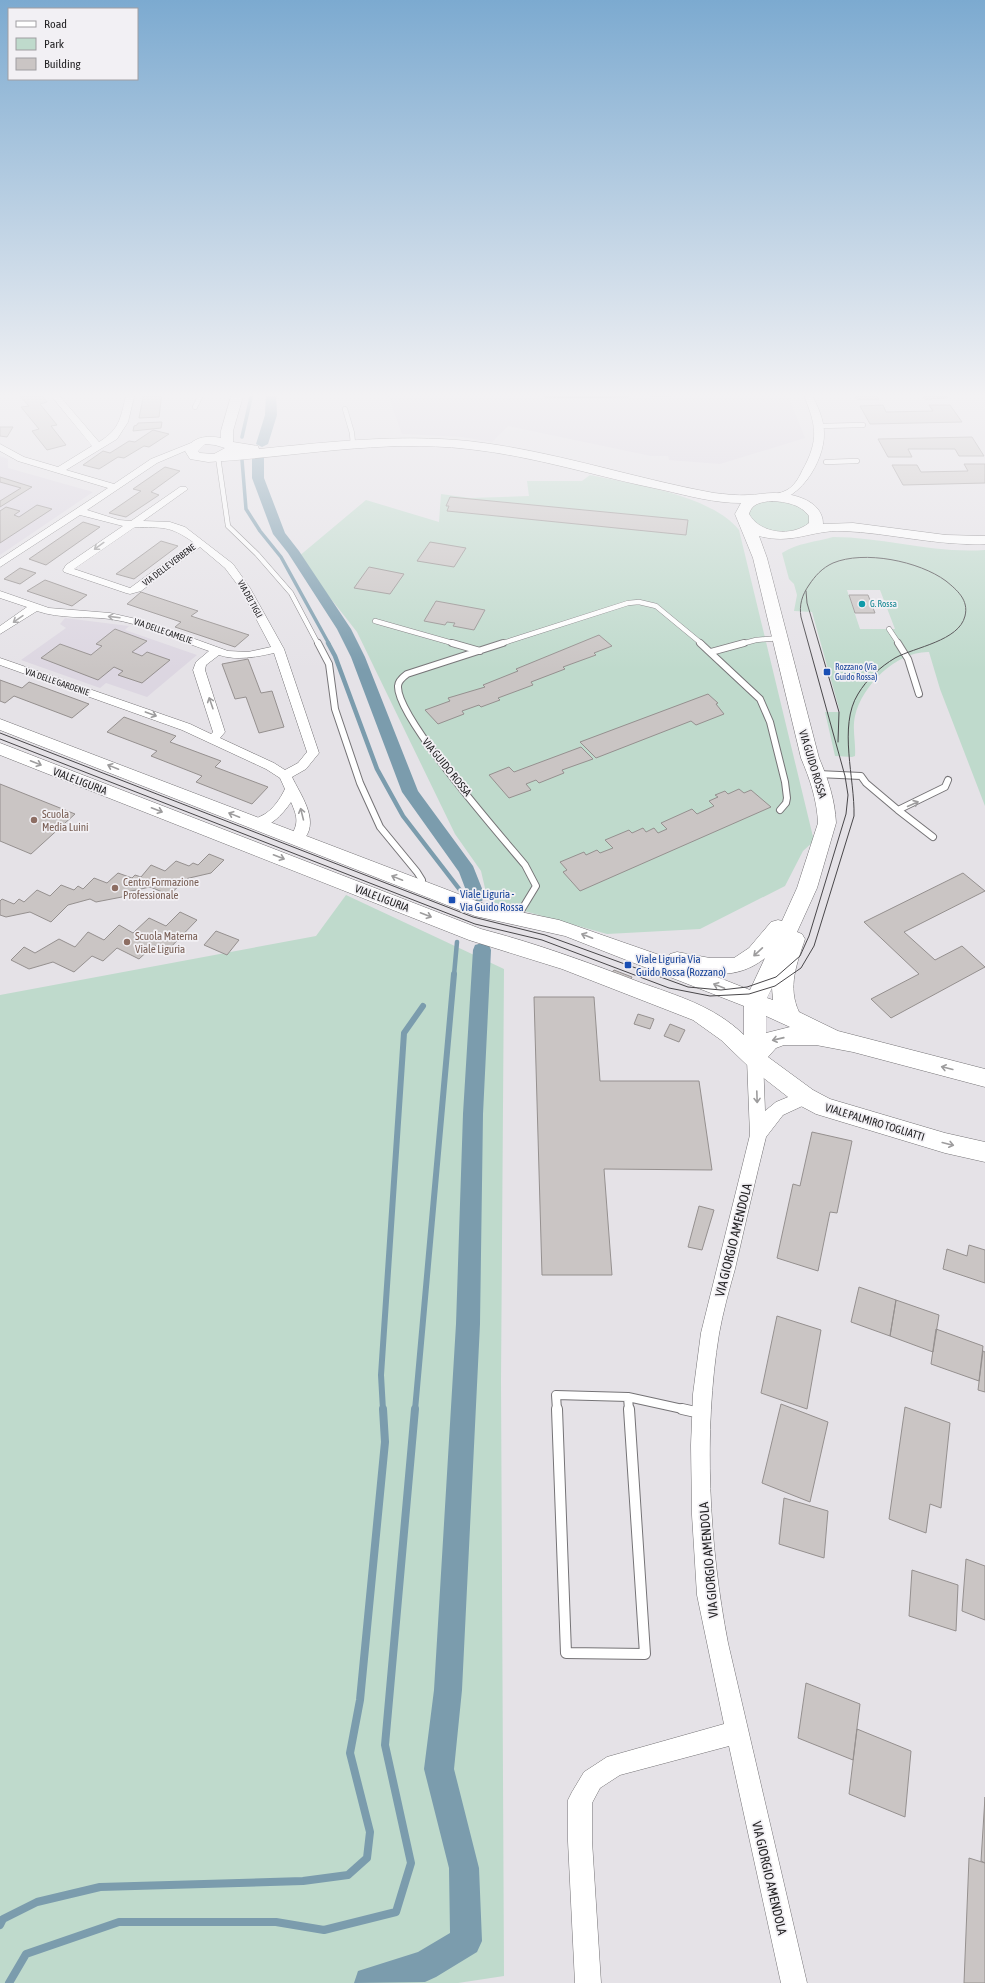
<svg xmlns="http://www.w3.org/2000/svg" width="985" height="1983" font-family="'Asap Condensed',sans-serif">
<rect width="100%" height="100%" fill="#e5e2e7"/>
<path fill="#dcd6e1" d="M387,393h400l18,45 -85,26 -51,-4 -1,-4h-17l-143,-30 -16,16 -30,-5 -60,-3z
M0,456l8,3v9l85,24 -93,63z
M65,618l64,8 -4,4 72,25 -50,42 -41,-14 -6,5 -79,-28 45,-32 -6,-4z"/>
<path fill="#bfdacc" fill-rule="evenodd" d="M590,475c43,9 121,20 149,55l75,311 -11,10 -18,35 -85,43 -93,5 -119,-33 -7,-30 -26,-37 -98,-202 -59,-75 68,-57 73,22 2,-28 29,4 59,-2 -2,-15h55z
M770,501c15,0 29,3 39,14v8c-11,13 -42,12 -54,1 -3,-3 -5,-8 -7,-11 4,-9 13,-11 22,-12z
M833,537c51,0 101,17 152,13v256l-45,-117 -11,-37c-32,-1 -67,33 -74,64 -3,14 1,26 0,40l-3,1 -17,-1 -10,-44h15l-28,-100 -18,-1 3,-16 -3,-11 -5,-5 -7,-26c15,-10 34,-11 51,-16zM847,590h33l15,39h-35z
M346,895l158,74 -3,412 3,595 -46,7h-458v-988l316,-59z"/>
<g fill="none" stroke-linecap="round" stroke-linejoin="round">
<path stroke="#7b9cad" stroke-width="3.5" d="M242,437l10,-44
M242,460l4,49 14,22 21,26 48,87"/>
<path stroke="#7b9cad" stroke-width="4.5" d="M328,643l7,13 42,113 26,47 57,74
M454,975l3,-33"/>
<path stroke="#7b9cad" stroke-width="6" d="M383,1410l-2,-35 23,-342 19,-27
M415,1410l39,-436"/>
<path stroke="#7b9cad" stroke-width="8" d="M0,1925l3,-6 34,-17 63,-15 203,-6 45,-6 19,-17 3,-26 -20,-79 10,-53 25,-258 -2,-33
M9,1983l17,-29 93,-32h157l48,8 72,-18 15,-49 -26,-118 30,-336"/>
<path fill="#7b9cad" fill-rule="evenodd" d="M266,393h10l1,22 -9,29 -6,3 -6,-3 9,-29z
M258,454l6,4v20l21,55 14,18 52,78 14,28 53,134 55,75 12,30 -3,5 -6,1 -6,-1 -11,-29 -57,-80 -51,-135 -14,-28 -49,-76 -15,-19 -21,-56v-20z
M482,943l7,2 2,5 -8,164 -3,210 -18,366 -8,79 25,99 3,73 -5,11 -41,25 -11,5 -71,1 4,-12 60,-19 32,-19 -1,-65 -25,-99 10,-79 22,-366 7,-210 10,-164 2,-5z"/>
</g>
<path fill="#cac5c4" stroke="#95908f" d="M17,393h22l8,9 -7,2 17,21 -6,1 15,19 -19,5 -15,-19 7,-2 -18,-22 8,-1z
M144,393h21h-3l-3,24 -20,1z
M544,393h84l1,4 -84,1z
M651,393h19l1,3h-19z
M853,393h49h-27l4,6h-22z
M921,393h23l4,5 -23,1z
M883,405l3,7 47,-1 -4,-6h21l12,17 -92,2 -10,-18z
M162,422l-1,6 -28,3 1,-5 3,-1 1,-2z
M0,427h13l-6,10 -7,-1z
M153,430l16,4 -20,13 -5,-1 -20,12 -6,-1 -19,12 -16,-4 20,-14 7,2 19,-12 6,1z
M972,437l12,19h-25l-4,-7h-47l4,8h-24l-10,-18z
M964,464h21v19l-82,2 -11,-20h25l4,7 47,-1z
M165,467l15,4 -29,21 8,3 -33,22 -17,-4 32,-22 -8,-2z
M0,477l32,10 -32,20v-6l21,-13 -21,-6z
M450,497l238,23 -2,15 -239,-24 2,-5h-3z
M37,505l15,4 -52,34v-32l6,-4 14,4 -6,4 5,2z
M83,522l17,5 -54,38 -17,-6z
M161,541l17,5 -44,33 -18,-5z
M430,542l36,6 -12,19 -37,-6z
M369,567l35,7 -14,20 -36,-6z
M20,568l16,5 -16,11 -16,-5z
M45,580l42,15 -15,11 -45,-15z
M141,592l57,19 -7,5 58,19 -14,12 -60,-20 6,-5 -54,-18z
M849,595h19l7,18h-20z
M436,601l49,9 -11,20 -21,-4 2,-3 -8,-1 -2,3 -21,-4z
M115,629l32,12 -15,11 10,4 5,-4 23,8 -28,23 -24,-8 5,-4 -9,-4 -16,13 -57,-22 19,-14 31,11 11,-9 -6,-2z
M599,635l13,11 -18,7 2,2 -33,12 2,2 -34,13 2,3 -35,13 2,2 -19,7 -2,-2 -17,6 2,3 -26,10 -13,-14 25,-9 -2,-3 37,-11 -2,-2 35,-14 -2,-2z
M248,659l13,34 11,-2 12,36 -25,6 -13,-36 -11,2 -13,-35z
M0,680l22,8 7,-6 60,22 -17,14 -58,-22 -9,7 -5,-2z
M708,694l10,9 -2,1 8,10 -28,11 -5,-4 -95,37 -16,-16z
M124,717l52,19 -6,6 51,19 -6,6 53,20 -16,17 -56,-22 6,-6 -51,-20 6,-5 -50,-19z
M581,747l12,12 -31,11 2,3 -25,10 -3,-3 -10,4 5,6 -22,8 -20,-23 20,-8 5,5z
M0,784l75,30 -44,40 -31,-13z
M739,789l5,4 7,-3 20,17 -191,84 -17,-19 4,-2 -7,-8 24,-10 2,3 11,-5 3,3 13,-5 -8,-8 24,-10 3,3 11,-5 3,4 8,-4 4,5 9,-4 -6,-6 31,-14 5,5 17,-8 -5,-5 9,-4 -3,-2 10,-4 3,3z
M209,854l15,6 -13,13 -26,6 -15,16 -20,-8 -23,5 -5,5 -26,5 -6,-3 -22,6 -17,17 -21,-10 -24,5 -6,-2v-14l2,-2 12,5 5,-5 5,3 13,-12 13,6 11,-11 13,5 4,-4 5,3 11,-11 13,5 11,-10 14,5 3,-3 6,2 10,-12 14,6 11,-10 13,5 4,-3 5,2z
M963,873l22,18 -81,41 31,28 27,-14 23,21 -94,51 -20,-19 48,-25 -55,-52z
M180,912l17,8 -31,32 -12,-7 -15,14 -22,-11 -14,13 -11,-5 -18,16 -21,-10 -24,7 -18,-9 13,-13 11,6 24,-14 16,8 13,-15 16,8 15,-15 14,8 16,-15 17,8z
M216,931l23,9 -12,15 -23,-10z
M614,970l18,7 -2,4 -19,-7z
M534,997h60l6,84h99l13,89 -108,-1 8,106h-70z
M638,1014l16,5 -4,10 -16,-5z
M670,1024l15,6 -6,12 -15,-6z
M812,1132l40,9 -15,72 -7,-1 -12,59 -41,-13 16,-74 7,2z
M699,1206l15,4 -12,40 -14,-3z
M969,1245l16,5v33l-42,-14 4,-20 20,7z
M859,1287l37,13 -6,36 -39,-14z
M896,1300l43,15 -6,37 -43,-16z
M777,1316l44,14 -14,79 -46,-16z
M936,1329l47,17 -4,35 -48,-17z
M983,1351l2,1v40l-7,-2z
M781,1404l47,18 -18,80 -48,-19z
M905,1407l45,16 -9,85 -11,-4 -4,29 -37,-14z
M784,1498l44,13 -4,47 -45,-14z
M966,1559l19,7v54l-23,-9z
M912,1570l46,15 -2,46 -47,-15z
M806,1683l54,21 -7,56 -55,-22z
M857,1729l54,22 -6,66 -56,-23z
M985,1797v66l-4,-2z
M969,1858l16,5v120h-21z"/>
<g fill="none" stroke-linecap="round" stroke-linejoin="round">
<defs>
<path id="lane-far3" d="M195,407l7,-14
M345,409l7,24 1,11
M819,426l44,-1
M218,457l10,69 29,28 34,39 27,51
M826,462l31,-1
M375,621l81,23
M889,629l10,15
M500,644l128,-41 11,-1 17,4 46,38
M741,644l15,-4 24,-2"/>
<path id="lane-far2" d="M318,643l11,21 6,45 25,74 20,44 37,45 5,8v8
M452,643l28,8
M503,643l-96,31c-4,3 -9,7 -9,12 -2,31 103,150 127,179l11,21 -20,33
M700,643l60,56 10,23 15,60 2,16 -1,5 -6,7
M898,643l10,16 11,35
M711,652l33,-9
M818,774l43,2 5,7 32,27 47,-23 3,-7
M898,810l35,27"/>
<path id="lane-far1" d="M628,1397l59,13
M628,1397l1,13
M557,1410l-1,-15 72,2"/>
<path id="lane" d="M557,1409l9,244 79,1 -16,-245
M682,1409l18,4"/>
<path id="street" d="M49,393h8l42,49c23,-14 21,-26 28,-49h8l-7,29 -11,17 -51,31 48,14 37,-25 40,-16h6l2,2 -42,18 -70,47 32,10 12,1 49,-34h6l2,2 -45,32 27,1 15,5 48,37 17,24 34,61 35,104 -13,16 -14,8c8,17 27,42 13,61 -4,5 -7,6 -14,4l-2,-3c10,-15 9,-21 2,-37 -8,12 -24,30 -40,25l-2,-3c4,-5 11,-7 16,-10 9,-6 15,-15 20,-25l-5,-11 -14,-9 -84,-39 -182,-65v-7l190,66 21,10 2,-2 -20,-62 3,-8 13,-11c-32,-11 -65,-27 -99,-32 -24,-3 -50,0 -73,-8l-37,23v-8l27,-19 -27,-9v-7l49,17 61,5 35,8 83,30 20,1 23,-5 -31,-59 -15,-20 -25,-21 -59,44 -11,3 -4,-1 -62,-21 -1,-2 3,-5 57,-39 -43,-11 -80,52v-8l108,-71 -90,-27 -18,-10v-7l24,13 34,10 34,-21zM135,527c28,1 34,-2 58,15l-63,46 -56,-19zM274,653l33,99 -9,11 -13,7 -11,-7 -54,-25 5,-6 -20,-62 1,-5 13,-10c18,6 37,2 55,-2z
M803,393h8c6,12 13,26 13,40 1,28 -27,75 -60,67l-2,-2 2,-2c8,-2 16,-2 23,-6 7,-4 12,-12 15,-19 18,-32 14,-46 1,-78z
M755,1053l6,1 2,5 2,52 11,-9 29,-12 6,2 2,5 -2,5 -28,13 -17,22c-11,44 -21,88 -31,132 -6,21 -12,43 -16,65 -16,98 -10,211 9,309l79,340h-26l-52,-237 -109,29 -20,13 -8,15v38l9,142h-26l-7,-142v-41l4,-8 12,-20 23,-15 117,-33 -27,-129 -5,-80 -1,-70 2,-51 8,-61 49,-198 -3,-76 2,-5z"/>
<path id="secondary" d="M232,393h12l-11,38v11l25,4 1,3c69,-7 139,-15 209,-8 83,9 164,37 246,52 11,1 23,3 34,2 8,0 17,-2 25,-2 19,0 50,7 50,31l30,-1 93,12 39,1v8c-48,2 -95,-11 -142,-13 -33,-1 -50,14 -84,5l8,22 52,200c9,21 16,42 17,65l-19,65 -20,44 5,2 3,5c-8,24 -18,48 -6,73l39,19 147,38v18l-132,-35 -37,-7h-32l-8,3 -8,9 45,33 17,9 115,34 40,9v20l-40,-9 -129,-39 -19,-10 -50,-39 -26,-25 -28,-20 -131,-51 -93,-29 -469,-185v-12l481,186c54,14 106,33 158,53 39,14 75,24 105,53v-29l-179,-70 -90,-20 -475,-186v-11l487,186 72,15 109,38 2,-4 7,-2 33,6h24l15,-10 22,-26 7,-2 4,1 15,-33 21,-65c-1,-23 -8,-44 -17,-65l-48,-200 -18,-44 6,-11c-27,0 -52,-7 -78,-13 -65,-13 -129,-34 -195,-41 -87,-10 -173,8 -260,13l-18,-3 -5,-8c7,-14 21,-16 36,-13v-7zM205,444l10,1 10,3 -11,6 -14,-1 -2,-2zM772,501c14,1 28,3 37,15v7c-17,14 -49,11 -60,-9 3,-11 13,-12 23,-13zM765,958l-15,32 -43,-17c21,3 41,-1 58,-15zM772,988l1,12 -6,-2zM766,1016l24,11 -24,6z"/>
</defs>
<use href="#lane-far3" stroke="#757376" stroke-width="5.5"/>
<use href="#lane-far2" stroke="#757376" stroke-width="8"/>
<use href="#lane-far1" stroke="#757376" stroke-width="10"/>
<use href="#lane" stroke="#757376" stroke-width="12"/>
<use href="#street" stroke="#757376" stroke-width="1"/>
<use href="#secondary" stroke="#757376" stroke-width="1"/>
<use href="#lane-far3" stroke="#fff" stroke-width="4.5"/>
<use href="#lane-far2" stroke="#fff" stroke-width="6"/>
<use href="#lane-far1" stroke="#fff" stroke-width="8"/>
<use href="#lane" stroke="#fff" stroke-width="10"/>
<use href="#street" fill="#fff" fill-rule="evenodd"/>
<use href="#secondary" fill="#fff" fill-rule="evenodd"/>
<path stroke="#49474a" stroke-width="1" d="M806,591l1,12 32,109 -1,30
M0,733l473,184 72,18 143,52 33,3 26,-3 29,-10 24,-21 9,-20 37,-122 2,-19 -3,-19 -44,-159c-2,-12 1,-22 8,-32 6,-9 13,-17 24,-22 31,-13 86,-2 113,18 11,9 23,19 19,35 -6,25 -50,31 -70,42 -15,9 -28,21 -37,36 -20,32 -3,85 -4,122l-40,130 -13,22 -26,18 -26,8 -39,2 -41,-8 -127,-48 -67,-16 -475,-185"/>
</g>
<defs><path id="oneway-shaft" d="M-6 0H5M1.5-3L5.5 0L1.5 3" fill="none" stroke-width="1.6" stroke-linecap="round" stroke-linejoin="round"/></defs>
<g stroke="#9d9c9d">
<use href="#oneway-shaft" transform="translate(99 546) rotate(144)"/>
<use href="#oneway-shaft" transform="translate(114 617) rotate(-173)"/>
<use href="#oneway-shaft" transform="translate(18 619) rotate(145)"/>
<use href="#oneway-shaft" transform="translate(211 703) rotate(-109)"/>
<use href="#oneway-shaft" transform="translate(151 714) rotate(20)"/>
<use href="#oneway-shaft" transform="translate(36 763) rotate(22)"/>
<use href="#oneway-shaft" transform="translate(113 767) rotate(-158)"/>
<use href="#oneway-shaft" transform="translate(913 804) rotate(-24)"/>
<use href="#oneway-shaft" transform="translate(157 810) rotate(21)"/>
<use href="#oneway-shaft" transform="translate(302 814) rotate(-104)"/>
<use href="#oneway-shaft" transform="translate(234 815) rotate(-158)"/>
<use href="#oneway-shaft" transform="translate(279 857) rotate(21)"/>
<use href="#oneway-shaft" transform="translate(397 878) rotate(-158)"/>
<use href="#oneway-shaft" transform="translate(426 915) rotate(21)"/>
<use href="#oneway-shaft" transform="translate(587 936) rotate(-159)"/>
<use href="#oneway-shaft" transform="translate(758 952) rotate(137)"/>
<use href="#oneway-shaft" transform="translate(719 986) rotate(-159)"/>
<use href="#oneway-shaft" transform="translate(778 1039) rotate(167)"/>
<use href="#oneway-shaft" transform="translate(947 1068) rotate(-166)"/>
<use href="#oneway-shaft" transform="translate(757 1097) rotate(88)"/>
<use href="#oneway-shaft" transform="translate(948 1144) rotate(14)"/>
</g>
<linearGradient id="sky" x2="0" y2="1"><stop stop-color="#7caad0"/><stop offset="0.59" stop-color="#f3f2f4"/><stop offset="1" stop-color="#f3f2f4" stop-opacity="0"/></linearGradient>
<rect width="985" height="670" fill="url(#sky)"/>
<circle fill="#0f9aa8" stroke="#f2f0f4" stroke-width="1.5" cx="862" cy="604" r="4"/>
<g fill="#1a4fb4" stroke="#f2f0f4" stroke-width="1.5">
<rect x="823" y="668" width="8" height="8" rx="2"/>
<rect x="448" y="896" width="8" height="8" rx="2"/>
<rect x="624" y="961" width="8" height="8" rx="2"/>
</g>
<g fill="#8d6e63" stroke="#f2f0f4" stroke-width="1.5">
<circle cx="34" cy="820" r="4"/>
<circle cx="115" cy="888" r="4"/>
<circle cx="127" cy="942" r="4"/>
</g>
<g text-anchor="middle" stroke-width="3.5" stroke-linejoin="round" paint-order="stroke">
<g font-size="9" fill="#252426" stroke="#f2f0f4">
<text transform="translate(169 565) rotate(-37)" y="3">VIA DELLE VERBENE</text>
<text transform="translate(250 599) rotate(61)" y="3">VIA DEI TIGLI</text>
<text transform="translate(163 631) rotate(19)" y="3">VIA DELLE CAMELIE</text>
<text transform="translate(57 682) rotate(19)" y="3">VIA DELLE GARDENIE</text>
</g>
<g font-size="9" fill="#0d838f" stroke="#f2f0f4" text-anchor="start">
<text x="870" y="607">G. Rossa</text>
</g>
<g font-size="9" fill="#164399" stroke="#f2f0f4" text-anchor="start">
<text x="835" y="670">Rozzano (Via<tspan x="835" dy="10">Guido Rossa)</tspan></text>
</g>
<g font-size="11" fill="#252426" stroke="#f2f0f4">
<text transform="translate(813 764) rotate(73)" y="4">VIA GUIDO ROSSA</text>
<text transform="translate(447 767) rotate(51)" y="4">VIA GUIDO ROSSA</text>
<text transform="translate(80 781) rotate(21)" y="4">VIALE LIGURIA</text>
<text transform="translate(382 898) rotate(21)" y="4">VIALE LIGURIA</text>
<text transform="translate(875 1122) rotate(17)" y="4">VIALE PALMIRO TOGLIATTI</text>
</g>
<g font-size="11" fill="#785e54" stroke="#f2f0f4" text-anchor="start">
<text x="42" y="818">Scuola<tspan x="42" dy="13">Media Luini</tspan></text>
<text x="123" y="886">Centro Formazione<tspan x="123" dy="13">Professionale</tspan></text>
<text x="135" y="940">Scuola Materna<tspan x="135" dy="13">Viale Liguria</tspan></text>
</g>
<g font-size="11" fill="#164399" stroke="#f2f0f4" text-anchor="start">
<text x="460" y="898">Viale Liguria -<tspan x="460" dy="13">Via Guido Rossa</tspan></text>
<text x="636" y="963">Viale Liguria Via<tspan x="636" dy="13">Guido Rossa (Rozzano)</tspan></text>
</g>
<g font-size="13" fill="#252426" stroke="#f2f0f4">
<text transform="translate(733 1240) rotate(-76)" y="5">VIA GIORGIO AMENDOLA</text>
<text transform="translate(708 1560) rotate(-95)" y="5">VIA GIORGIO AMENDOLA</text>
<text transform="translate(770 1878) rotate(77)" y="5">VIA GIORGIO AMENDOLA</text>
</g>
</g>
<rect x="8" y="8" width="130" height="72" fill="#f2f0f4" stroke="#a09ea2"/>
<rect x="16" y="21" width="20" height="6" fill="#ffffff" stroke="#a09ea2"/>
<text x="44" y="28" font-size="12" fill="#252426">Road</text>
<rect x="16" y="38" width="20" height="12" fill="#bfdacc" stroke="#a09ea2"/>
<text x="44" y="48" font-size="12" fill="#252426">Park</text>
<rect x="16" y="58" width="20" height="12" fill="#cac5c4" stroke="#a09ea2"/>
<text x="44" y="68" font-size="12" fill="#252426">Building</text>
</svg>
